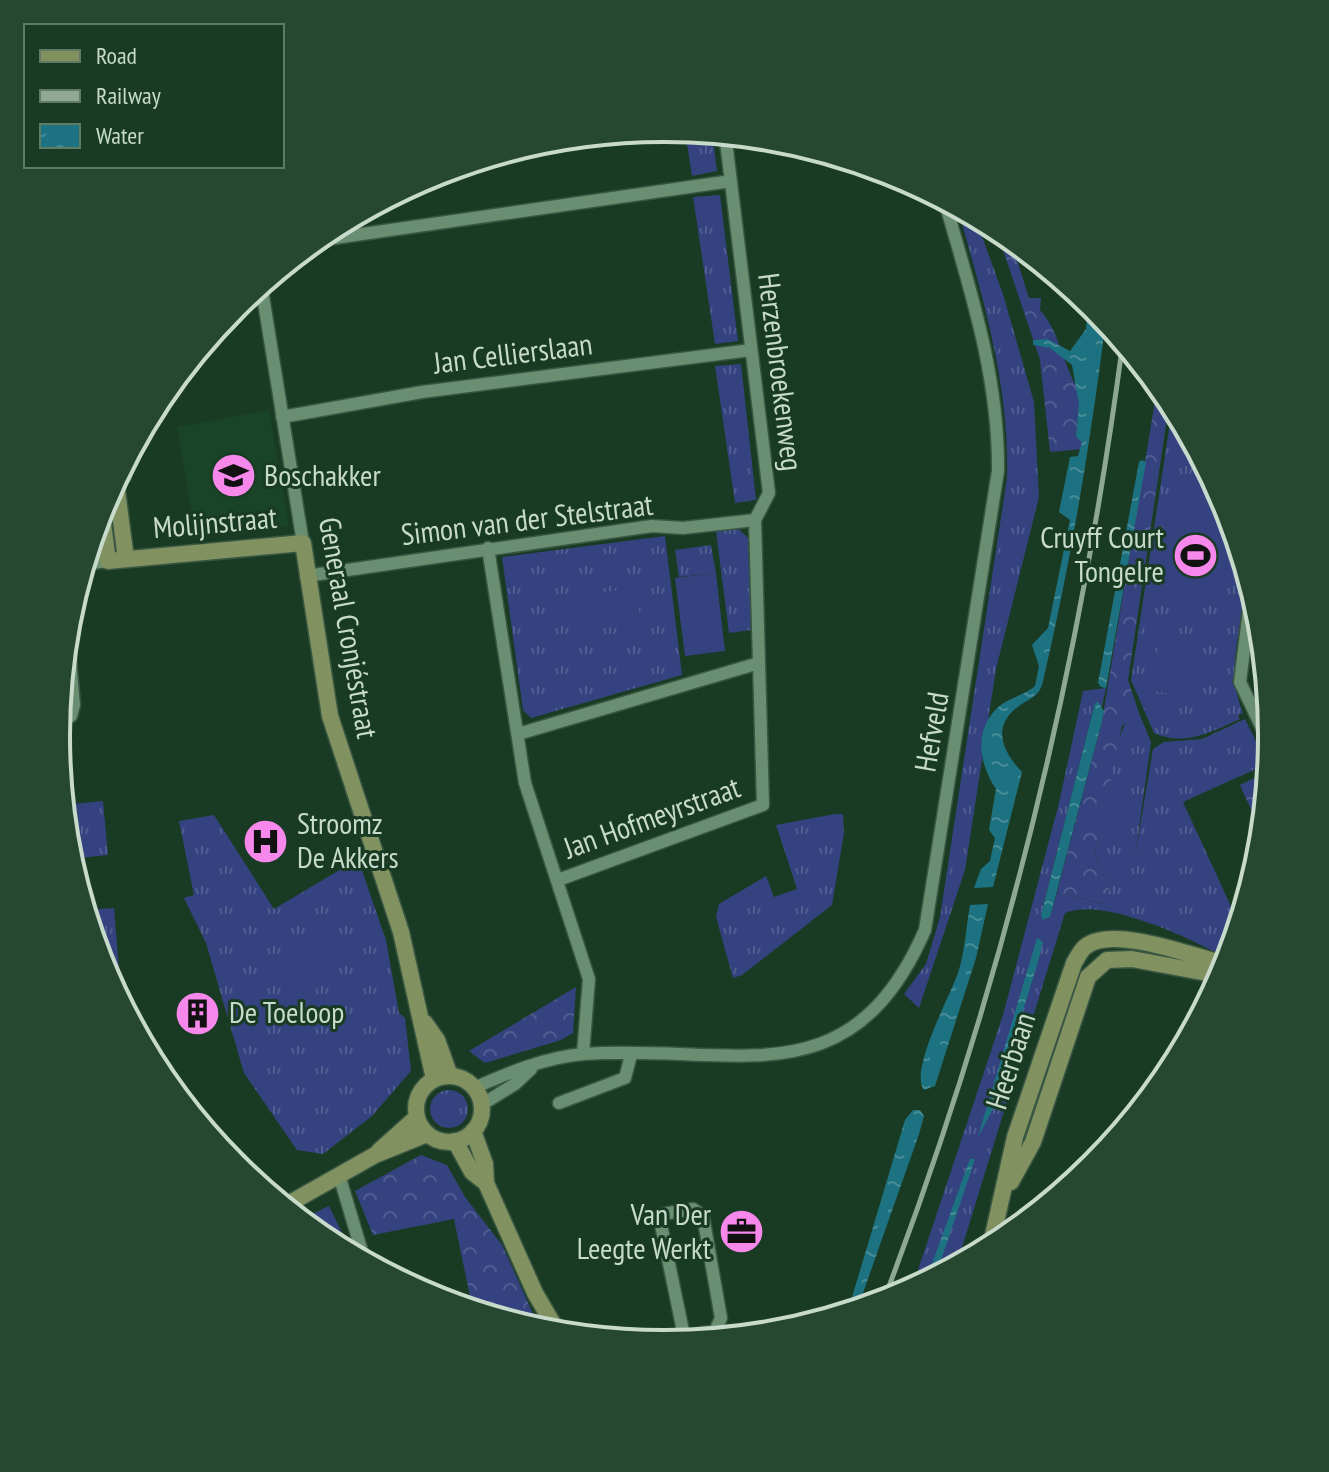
<svg xmlns="http://www.w3.org/2000/svg" width="1329" height="1472" font-family="'PT Sans Narrow',sans-serif">
<defs>
<pattern id="grass-tufts" width="24" height="20" patternUnits="userSpaceOnUse" patternTransform="scale(2)"><rect width="24" height="20" fill="#34427f"/><path d="M3 7l-1-3M5 7V3M7 7l1-3M15 17l-1-3M17 17v-4M19 17l1-3" fill="none" stroke="#505d90"/></pattern>
<pattern id="forest-crowns" width="20" height="18" patternUnits="userSpaceOnUse" patternTransform="scale(2)"><rect width="20" height="18" fill="#34427f"/><path d="M2 6a3 3 0 1 1 6 0M12 15a3 3 0 1 1 6 0" fill="none" stroke="#505d90"/></pattern>
<pattern id="water-ripples" width="26" height="14" patternUnits="userSpaceOnUse" patternTransform="scale(2)"><rect width="26" height="14" fill="#1d7281"/><path d="M2 4q2-2 4 0t4 0M15 11q2-2 4 0t4 0" fill="none" stroke="#478c97"/></pattern>
</defs>
<rect width="100%" height="100%" fill="#193b23"/>
<path fill="#1a4427" d="M269,410l20,116 -93,9 -19,-108z"/>
<path fill="url(#grass-tufts)" d="M685,130l27,2 5,39 -25,5z
M720,195l18,146 -23,3 -22,-147z
M957,206l17,9 29,79 31,108 5,95 -43,172 -31,201 -46,138 -15,-14 22,-30 14,-47 67,-439c3,-93 -25,-183 -50,-272z
M741,364l15,136 -21,3 -20,-137z
M1173,403c22,41 70,118 72,163 3,52 -23,96 -2,147l-5,2 2,4c-29,13 -55,28 -86,14l-23,-53z
M738,528l10,10 3,92 -22,3 -13,-102z
M665,536l17,139 -151,43 -8,-8 -21,-153z
M711,545l5,28 -37,4 -4,-27z
M1106,688l-4,18 -7,-3 -54,212 3,5 6,-3 7,-25 46,12 6,-14 -14,-37 23,-112 9,-22 12,-6 12,29 -16,115 18,-108 11,-7 38,-3 43,-20 22,45 -84,38 57,124 -11,34c-33,-20 -127,-64 -164,-47l-109,354 -45,24 92,-276 56,-212 24,-112z
M103,801l5,54 -39,4 -6,-54z
M835,814h8l1,19 -12,72 -90,70 -9,3 -17,-61 3,-13 47,-28 8,21 23,-8 -21,-64z
M214,815l60,94 84,-50 28,81 13,73 6,5 6,53 -39,45 -49,38 -26,-4 -53,-77 -38,-130 -22,-45 10,-3 -15,-74z
M114,908l5,61 -16,2 -18,-61z
M430 1109a19 19 0 1 1 38 0a19 19 0 1 1-38 0Z
M329,1206l17,35 -15,3 -31,-24z"/>
<path fill="url(#forest-crowns)" d="M995,226l14,9 20,63h12l-1,12c25,28 23,70 51,95l-8,44 -33,3 -10,-92z
M1158,383l12,15 -42,282 11,33 -17,13 -27,127 14,37 -5,14 -47,-12 45,-171z
M1259,776l8,18 -4,42 -23,-51z
M576,987l-3,46 -12,7 -76,23 -16,-12z
M421,1155l26,10 18,32 37,48 32,71 -28,5 -33,-10 -19,-92 -81,16 -18,-44z"/>
<path fill="#34427f" d="M1170,501l59,8 3,12 -11,78 -64,-9z
M716,573l9,78 -40,5 -10,-78z
M635,587l6,35 -59,10 -5,-35z
M1161,631l42,8 -12,59 -41,-8z
M1105,794l30,4 -6,46 -31,-4z
M304,937l29,13 -23,52 -27,-12z"/>
<path fill="url(#water-ripples)" d="M1088,301l18,18c-15,121 -35,243 -63,362 -4,18 -15,17 -28,28 -24,21 -10,45 7,63l-29,115 -19,1 7,-19 9,-8 5,-23 -6,-8 7,-41c-18,-26 -23,-63 6,-85 11,-7 24,-10 33,-18l4,-20 -7,-21 16,-17 22,-108 -11,-8 11,-55 8,-1 4,-14 -6,-5 3,-33 -7,-39 -22,-17 -17,-3v-5l14,-1 23,12 16,-22z
M1142,460l4,2 -40,226 -5,-1 -3,-4 41,-221z
M1098,702l6,9 -2,10 -52,196 -7,3 -2,-5 54,-212z
M988,904l-12,54 -41,128 -11,4c-15,-19 26,-94 34,-117 7,-21 8,-46 12,-68z
M1037,938l6,4 -5,20 -46,149 -14,26z
M913,1110h7l4,6 -5,18 -62,176 -10,4 58,-194z
M970,1159h5l-40,119 -10,5z"/>
<g fill="none" stroke-linecap="round" stroke-linejoin="round">
<defs>
<path id="street" d="M314,241l417,-60
M261,284l42,259
M282,417l140,-25 329,-42
M488,548l37,235 64,196 -6,75
M84,564l24,-3
M306,576l346,-50 31,2 72,-8
M1252,586l-12,96 32,67
M58,720l13,-4 3,-11 -7,-79
M518,734l241,-71
M558,880l205,-75 -8,-285 14,-27 -44,-360
M474,1088c34,-15 72,-31 110,-34 148,-11 265,50 341,-124l73,-459c1,-94 -28,-182 -54,-272
M559,1103l66,-25 6,-23
M481,1105l34,-21 16,-15
M1118,1138l-1,-5 6,-2
M339,1175l26,87
M649,1343l66,-12 6,-13 -18,-102 -10,-7 -30,5 -3,6 24,116"/>
<path id="secondary" d="M125,461l-2,15 -7,7 10,76
M101,508l7,53 195,-18 27,173 71,216 33,147
M425,1023l12,17 13,36
M416 1109a33 33 0 1 1 66 0a33 33 0 1 1-66 0Z
M473,1131l12,33 1,19
M455,1141l17,31 14,11 49,110 24,41
M379,1151l38,-34
M1011,1182l22,-40 55,-165 19,-17 25,-1 91,17
M283,1207l92,-52 52,-21
M990,1249l25,-112 59,-174c3,-5 7,-13 11,-16 27,-23 110,10 143,18"/>
</defs>
<use href="#street" stroke="#385641" stroke-width="15"/>
<use href="#secondary" stroke="#385641" stroke-width="19"/>
<use href="#street" stroke="#6a8e72" stroke-width="12"/>
<use href="#secondary" stroke="#819160" stroke-width="16"/>
<path stroke="#8fa795" stroke-width="5" d="M883,1302c118,-308 197,-634 240,-961"/>
</g>
<defs>
<symbol id="school-disc" viewBox="-11 -11 22 22"><circle r="9.5" fill="#f788eb" stroke="#193b23"/><path d="M0-5L7-2L0 1L-7-2ZM-4 1L0 2.5L4 1V4Q0 6-4 4Z" fill="#111"/></symbol>
<symbol id="stadium-disc" viewBox="-11 -11 22 22"><circle r="9.5" fill="#f788eb" stroke="#193b23"/><path d="M0-5a6.5 5 0 1 0 0 10a6.5 5 0 1 0 0-10ZM-3.5-1.8h7v3.6h-7Z" fill="#111"/></symbol>
<symbol id="hospital-disc" viewBox="-11 -11 22 22"><circle r="9.5" fill="#f788eb" stroke="#193b23"/><path d="M-5-5h3v3.5h4V-5h3V5h-3V1.5h-4V5h-3Z" fill="#111"/></symbol>
<symbol id="building-disc" viewBox="-11 -11 22 22"><circle r="9.5" fill="#f788eb" stroke="#193b23"/><path d="M-4-6H4V6H1V3H-1V6H-4ZM-2.5-4.3h1.7v1.8h-1.7ZM.8-4.3h1.7v1.8H.8ZM-2.5-1h1.7V.8h-1.7ZM.8-1h1.7V.8H.8Z" fill="#111"/></symbol>
<symbol id="office-disc" viewBox="-11 -11 22 22"><circle r="9.5" fill="#f788eb" stroke="#193b23"/><path d="M-6-3h4V-5.5h4V-3h4V5H-6ZM-1-4.5V-3h2v-1.5ZM-6 0V1H6V0Z" fill="#111"/></symbol>
</defs>
<g fill-rule="evenodd">
<use href="#school-disc" x="208" y="450" width="51" height="51"/>
<use href="#stadium-disc" x="1170" y="530" width="51" height="51"/>
<use href="#hospital-disc" x="240" y="816" width="51" height="51"/>
<use href="#building-disc" x="172" y="988" width="51" height="51"/>
<use href="#office-disc" x="716" y="1206" width="51" height="51"/>
</g>
<g text-anchor="middle" stroke-width="6" stroke-linejoin="round" paint-order="stroke">
<g font-size="30" fill="#c7dacb" stroke="#193b23">
<text transform="translate(513 354) rotate(-7)" y="10">Jan Cellierslaan</text>
<text transform="translate(780 372) rotate(83)" y="10">Herzenbroekenweg</text>
<text transform="translate(527 520) rotate(-7)" y="10">Simon van der Stelstraat</text>
<text transform="translate(215 523) rotate(-5)" y="10">Molijnstraat</text>
<text transform="translate(348 628) rotate(80)" y="10">Generaal Cronjéstraat</text>
<text transform="translate(932 732) rotate(-80)" y="10">Hefveld</text>
<text transform="translate(652 818) rotate(-20)" y="10">Jan Hofmeyrstraat</text>
<text transform="translate(1011 1061) rotate(-72)" y="10">Heerbaan</text>
</g>
<g font-size="30" fill="#c7dacb" stroke="#193b23" text-anchor="start">
<text x="264" y="486">Boschakker</text>
<text x="1164" y="548" text-anchor="end">Cruyff Court<tspan x="1164" dy="34">Tongelre</tspan></text>
<text x="297" y="834">Stroomz<tspan x="297" dy="34">De Akkers</tspan></text>
<text x="229" y="1023">De Toeloop</text>
<text x="711" y="1225" text-anchor="end">Van Der<tspan x="711" dy="34">Leegte Werkt</tspan></text>
</g>
</g>
<path d="M0 0H1329V1472H0ZM70 736a594 594 0 1 1 1188 0a594 594 0 1 1-1188 0Z" fill="#274830" fill-rule="evenodd"/>
<path fill="none" stroke="#c7dacb" stroke-width="4" d="M70 736a594 594 0 1 1 1188 0a594 594 0 1 1-1188 0Z"/>
<rect x="24" y="24" width="260" height="144" fill="#193b23" stroke="#5f7b66" stroke-width="2"/>
<rect x="40" y="50" width="40" height="12" fill="#819160" stroke="#5f7b66" stroke-width="2"/>
<text x="96" y="64" font-size="24" fill="#c7dacb">Road</text>
<rect x="40" y="90" width="40" height="12" fill="#8fa795" stroke="#5f7b66" stroke-width="2"/>
<text x="96" y="104" font-size="24" fill="#c7dacb">Railway</text>
<rect x="40" y="124" width="40" height="24" fill="url(#water-ripples)" stroke="#5f7b66" stroke-width="2"/>
<text x="96" y="144" font-size="24" fill="#c7dacb">Water</text>
</svg>
